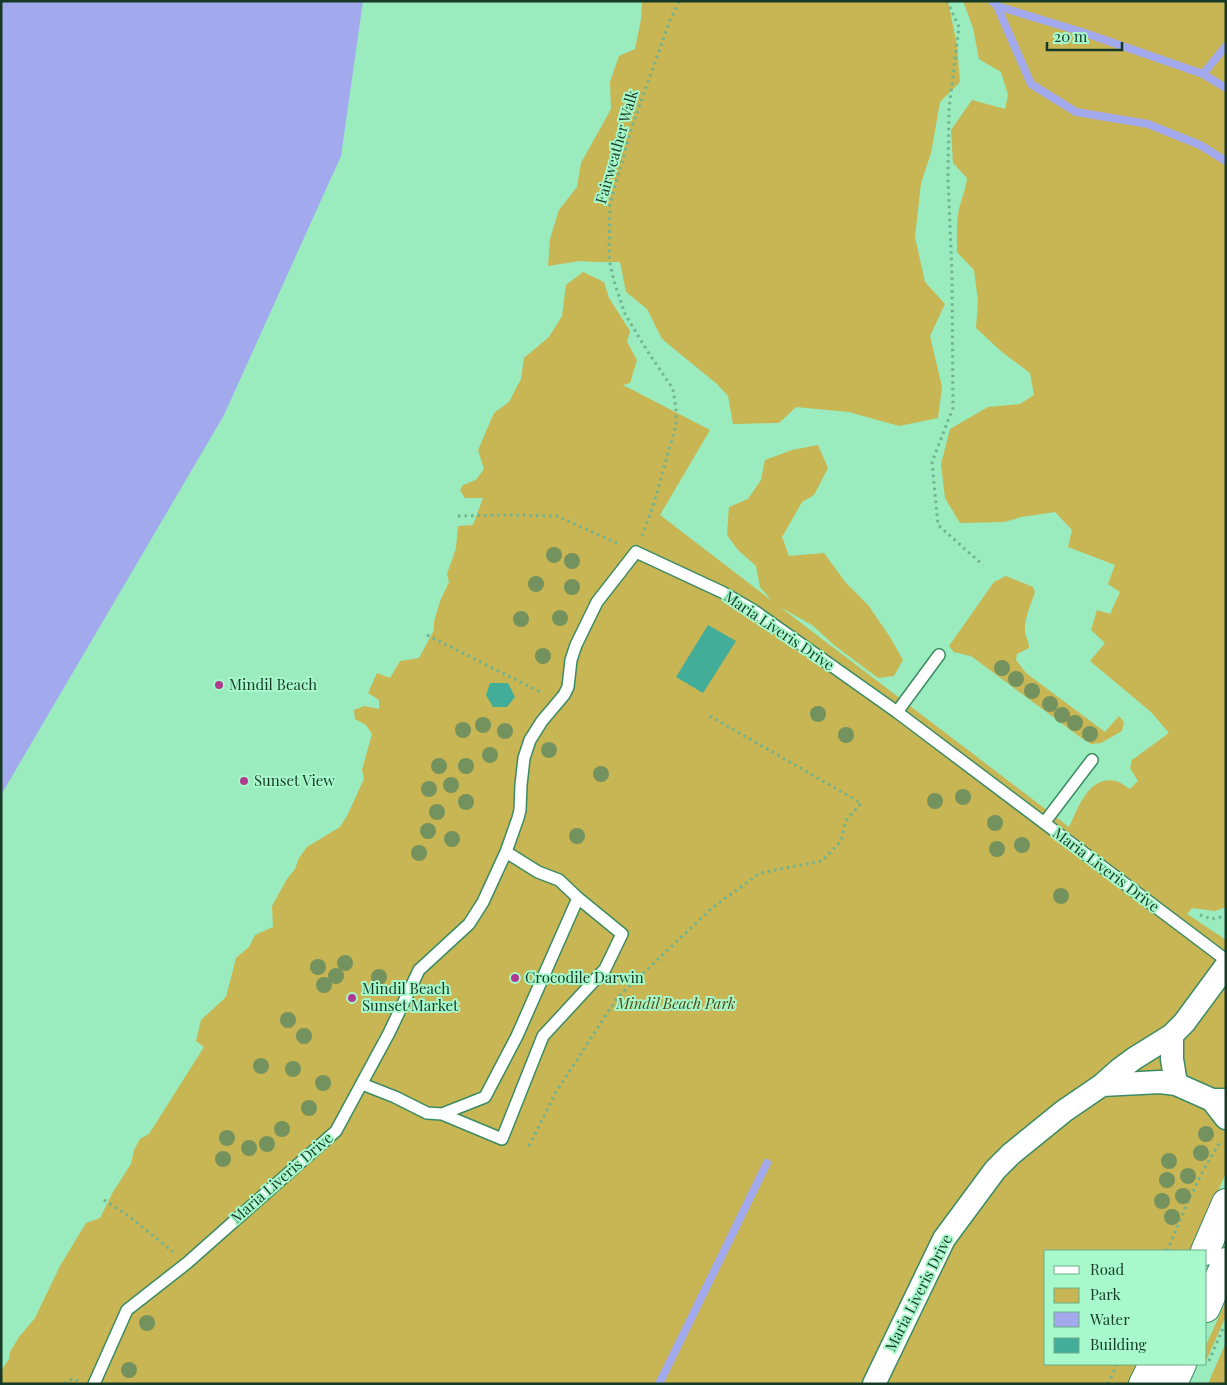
<svg xmlns="http://www.w3.org/2000/svg" width="1227" height="1385" font-family="'Playfair Display',serif">
<rect width="100%" height="100%" fill="#9aebbd"/>
<path fill="#c8b553" d="M642,1h306l9,44 3,37 -20,20 -9,51 -10,30 -6,54 10,45 20,22 -15,32 12,51 -4,31 -39,8 -50,-14 -53,-5 -17,16 -46,1 -5,-28 -11,-12 -55,-45 -15,-30 -21,-17 -6,-30h-25l-15,-1 -32,5 2,-27 9,-29 18,-23 4,-24 30,-54 -1,-27 9,-26 16,-7 6,-30z
M963,1h263v906l-11,4 -23,-3 -5,6 39,26v233l-35,78h-145v113h94l-9,20h-1130v-13l8,-12 1,-7 9,-15 16,-19 25,-52 26,-43 14,-5 13,-26 18,-28 3,-14 6,-11 9,-5 55,-87 -8,-6 5,-21 25,-23 10,-39 13,-11 6,-12 18,-8 -1,-21 15,-27 8,-10 4,-11 8,-11 33,-20 7,-11 17,-37 -2,-9 10,-36 -6,-9 -11,-6 -1,-9 10,-4 15,3v-9l-11,-7 9,-20 13,5 10,-17 19,-3 15,-28v-8l6,-21 9,-19 -2,-8 9,-26 2,-22 15,-1 10,-27h-18l-5,-8 3,-5 13,-5 8,-11 -6,-19 16,-37 15,-11 12,-23 3,-21 25,-21 13,-21 4,-31 17,-13 21,10 5,16 21,33 -3,11 10,18 -7,23 -7,2 87,45 -50,85 112,86 -12,-14 -4,-21 -18,-16 -11,-15 2,-28 19,-8 13,-19 4,-20 27,-10 26,-5 10,23 -14,27 -12,7 -20,35 7,19 35,-3 22,30 22,22 22,32 13,23 -9,16 -16,2 -44,-33 -22,-20 -32,-18 289,220c9,-18 19,-52 47,-46 4,1 9,5 14,8l8,-8 -8,-13 2,-8 37,-27 -18,-21 -61,-51 15,-18 -14,-13 6,-20 13,4 10,-22 -12,-8 7,-19 -47,-18 4,-17 -17,-18 -34,5 -17,5 -44,1 -15,-25 -4,-34 9,-35 38,-22 32,-3 14,-9 -4,-22 -28,-21 -26,-24 2,-27 -4,-31 -17,-18c0,-14 -1,-29 2,-43 3,-12 7,-20 8,-31l-14,-15 -2,-33 21,-30 33,9 3,-14 -7,-23 -22,-13 -6,-31z
M1006,576l27,11 2,5c-4,13 -11,26 -10,40 1,5 4,10 4,16l-12,6 -1,6 10,13 79,59 14,-16 5,6 -2,9 -21,12 -10,1 -11,-7 -109,-81 -17,-4 -5,-6 45,-64z
M1226,1301v15l-20,45v-16z
M1226,1342v42h-18z"/>
<path fill="#a2a9ed" d="M1,1h362l-22,155 -117,259 -223,380z"/>
<g fill="none" stroke-linecap="round" stroke-linejoin="round">
<path stroke="#a2a9ed" stroke-width="8" d="M992,1l5,5 34,78 45,28 72,12 52,21 26,16
M997,6l85,26 121,42 23,14
M1203,74l23,-28
M659,1384l108,-221"/>
</g>
<path fill="#42ad99" d="M708,625l28,16 -33,52 -27,-16z
M490,683h18l7,14 -8,10h-14l-7,-12z"/>
<g fill="none" stroke-linecap="round" stroke-linejoin="round">
<defs>
<path id="service" d="M897,712l42,-57
M1044,823l48,-63
M362,1084l33,13 32,16 15,1 43,-17 32,-61 61,-138 -19,-18 -21,-8 -32,-20
M442,1114l60,25 41,-103 62,-67 17,-35 -44,-36
M94,1384l33,-74 60,-47 149,-132 53,-98 30,-63 50,-46 14,-22 23,-50 12,-34 2,-8 1,-25 3,-27 6,-18 12,-19 22,-26 4,-8 3,-27 5,-15 21,-43 39,-50 86,40 31,18 144,102 329,248"/>
<path id="minor" d="M1172,1035v24l4,25
M1102,1085l58,-3 16,2 36,16h14
M1212,1100l14,18
M874,1384l70,-145 51,-69 16,-16 53,-43 38,-26 18,-16 15,-11 37,-23 12,-12 42,-57"/>
<path id="tertiary" d="M1205,1251l21,-48
M1206,1308l20,-46
M1143,1384l10,-20
M1173,1384l9,-20"/>
</defs>
<use href="#service" stroke="#3b8c63" stroke-width="14"/>
<use href="#minor" stroke="#3b8c63" stroke-width="25"/>
<use href="#tertiary" stroke="#3b8c63" stroke-width="30"/>
<path stroke="#71b38e" stroke-width="3" stroke-dasharray="2.5 4" stroke-linecap="butt" d="M947,1l12,26 -10,82 -1,69 4,97 1,133 -21,54 6,63 45,40
M458,516l52,-1 47,1 62,28
M642,536l11,-30 23,-81v-16l-3,-20 -25,-37 -23,-38 -11,-33 -5,-22 1,-55 22,-77 37,-104 10,-22
M427,635l115,58
M1200,915l12,4 14,-3
M529,1146l27,-54 61,-94 95,-90 48,-35 62,-12 19,-20 5,-20 15,-18 -153,-88
M104,1200l26,17 43,35
M1167,1251c16,-37 31,-76 54,-110
M1209,1361l14,-33
M65,1384l1,-2 6,-3 6,2
M1108,1384l9,-20"/>
<use href="#service" stroke="#fff" stroke-width="11"/>
<use href="#minor" stroke="#fff" stroke-width="22"/>
<use href="#tertiary" stroke="#fff" stroke-width="28"/>
</g>
<g fill="#74925d">
<circle cx="554" cy="555" r="8"/>
<circle cx="572" cy="561" r="8"/>
<circle cx="536" cy="584" r="8"/>
<circle cx="572" cy="587" r="8"/>
<circle cx="560" cy="618" r="8"/>
<circle cx="521" cy="619" r="8"/>
<circle cx="543" cy="656" r="8"/>
<circle cx="1002" cy="668" r="8"/>
<circle cx="1016" cy="679" r="8"/>
<circle cx="1032" cy="691" r="8"/>
<circle cx="1050" cy="704" r="8"/>
<circle cx="818" cy="714" r="8"/>
<circle cx="1062" cy="715" r="8"/>
<circle cx="1075" cy="723" r="8"/>
<circle cx="483" cy="725" r="8"/>
<circle cx="463" cy="730" r="8"/>
<circle cx="505" cy="731" r="8"/>
<circle cx="1090" cy="734" r="8"/>
<circle cx="846" cy="735" r="8"/>
<circle cx="549" cy="750" r="8"/>
<circle cx="490" cy="755" r="8"/>
<circle cx="439" cy="766" r="8"/>
<circle cx="466" cy="766" r="8"/>
<circle cx="601" cy="774" r="8"/>
<circle cx="451" cy="785" r="8"/>
<circle cx="429" cy="789" r="8"/>
<circle cx="963" cy="797" r="8"/>
<circle cx="935" cy="801" r="8"/>
<circle cx="466" cy="802" r="8"/>
<circle cx="437" cy="812" r="8"/>
<circle cx="995" cy="823" r="8"/>
<circle cx="428" cy="831" r="8"/>
<circle cx="577" cy="836" r="8"/>
<circle cx="452" cy="839" r="8"/>
<circle cx="1022" cy="845" r="8"/>
<circle cx="997" cy="849" r="8"/>
<circle cx="419" cy="853" r="8"/>
<circle cx="1061" cy="896" r="8"/>
<circle cx="345" cy="963" r="8"/>
<circle cx="318" cy="967" r="8"/>
<circle cx="336" cy="976" r="8"/>
<circle cx="379" cy="977" r="8"/>
<circle cx="324" cy="985" r="8"/>
<circle cx="288" cy="1020" r="8"/>
<circle cx="304" cy="1036" r="8"/>
<circle cx="261" cy="1066" r="8"/>
<circle cx="293" cy="1069" r="8"/>
<circle cx="323" cy="1083" r="8"/>
<circle cx="309" cy="1108" r="8"/>
<circle cx="282" cy="1129" r="8"/>
<circle cx="1206" cy="1134" r="8"/>
<circle cx="227" cy="1138" r="8"/>
<circle cx="267" cy="1144" r="8"/>
<circle cx="249" cy="1148" r="8"/>
<circle cx="1201" cy="1153" r="8"/>
<circle cx="223" cy="1159" r="8"/>
<circle cx="1169" cy="1161" r="8"/>
<circle cx="1188" cy="1176" r="8"/>
<circle cx="1167" cy="1180" r="8"/>
<circle cx="1183" cy="1196" r="8"/>
<circle cx="1162" cy="1201" r="8"/>
<circle cx="1172" cy="1217" r="8"/>
<circle cx="147" cy="1323" r="8"/>
<circle cx="129" cy="1370" r="8"/>
</g>
<g fill="#af3b93" stroke="#a7f8ca" stroke-width="2">
<circle cx="219" cy="685" r="5"/>
<circle cx="244" cy="781" r="5"/>
<circle cx="515" cy="978" r="5"/>
<circle cx="352" cy="998" r="5"/>
</g>
<g text-anchor="middle" stroke-width="4" stroke-linejoin="round" paint-order="stroke">
<g font-size="15" fill="#173928" stroke="#a7f8ca">
<text transform="translate(617 147) rotate(-74)" y="5">Fairweather Walk</text>
<text transform="translate(779 631) rotate(34)" y="5">Maria Liveris Drive</text>
<text transform="translate(1106 870) rotate(37)" y="5">Maria Liveris Drive</text>
<text transform="translate(282 1178) rotate(-41)" y="5">Maria Liveris Drive</text>
<text transform="translate(919 1293) rotate(-63)" y="5">Maria Liveris Drive</text>
</g>
<g font-size="15" fill="#173928" stroke="#a7f8ca" text-anchor="start">
<text x="229" y="690">Mindil Beach</text>
<text x="254" y="786">Sunset View</text>
<text x="525" y="983">Crocodile Darwin</text>
<text x="362" y="994">Mindil Beach<tspan x="362" dy="17">Sunset Market</tspan></text>
</g>
<g font-size="15" font-style="italic" fill="#544a0e" stroke="#a7f8ca">
<text x="676" y="1009">Mindil Beach Park</text>
</g>
</g>
<rect width="1227" height="1385" fill="none" stroke="#173928" stroke-width="5"/>
<rect x="1044" y="1250" width="162" height="115" fill="#a7f8ca" stroke="#6dac89"/>
<rect x="1054" y="1266" width="25" height="8" fill="#ffffff" stroke="#6dac89"/>
<text x="1090" y="1275" font-size="15" fill="#173928">Road</text>
<rect x="1054" y="1288" width="25" height="15" fill="#c8b553" stroke="#6dac89"/>
<text x="1090" y="1300" font-size="15" fill="#173928">Park</text>
<rect x="1054" y="1312" width="25" height="15" fill="#a2a9ed" stroke="#6dac89"/>
<text x="1090" y="1325" font-size="15" fill="#173928">Water</text>
<rect x="1054" y="1338" width="25" height="15" fill="#42ad99" stroke="#6dac89"/>
<text x="1090" y="1350" font-size="15" fill="#173928">Building</text>
<path d="M1047 42v8h75v-8" fill="none" stroke="#173928" stroke-width="2.5"/>
<text x="1054" y="42" font-size="15" fill="#173928" stroke="#a7f8ca" stroke-width="4" paint-order="stroke">20 m</text>
</svg>
